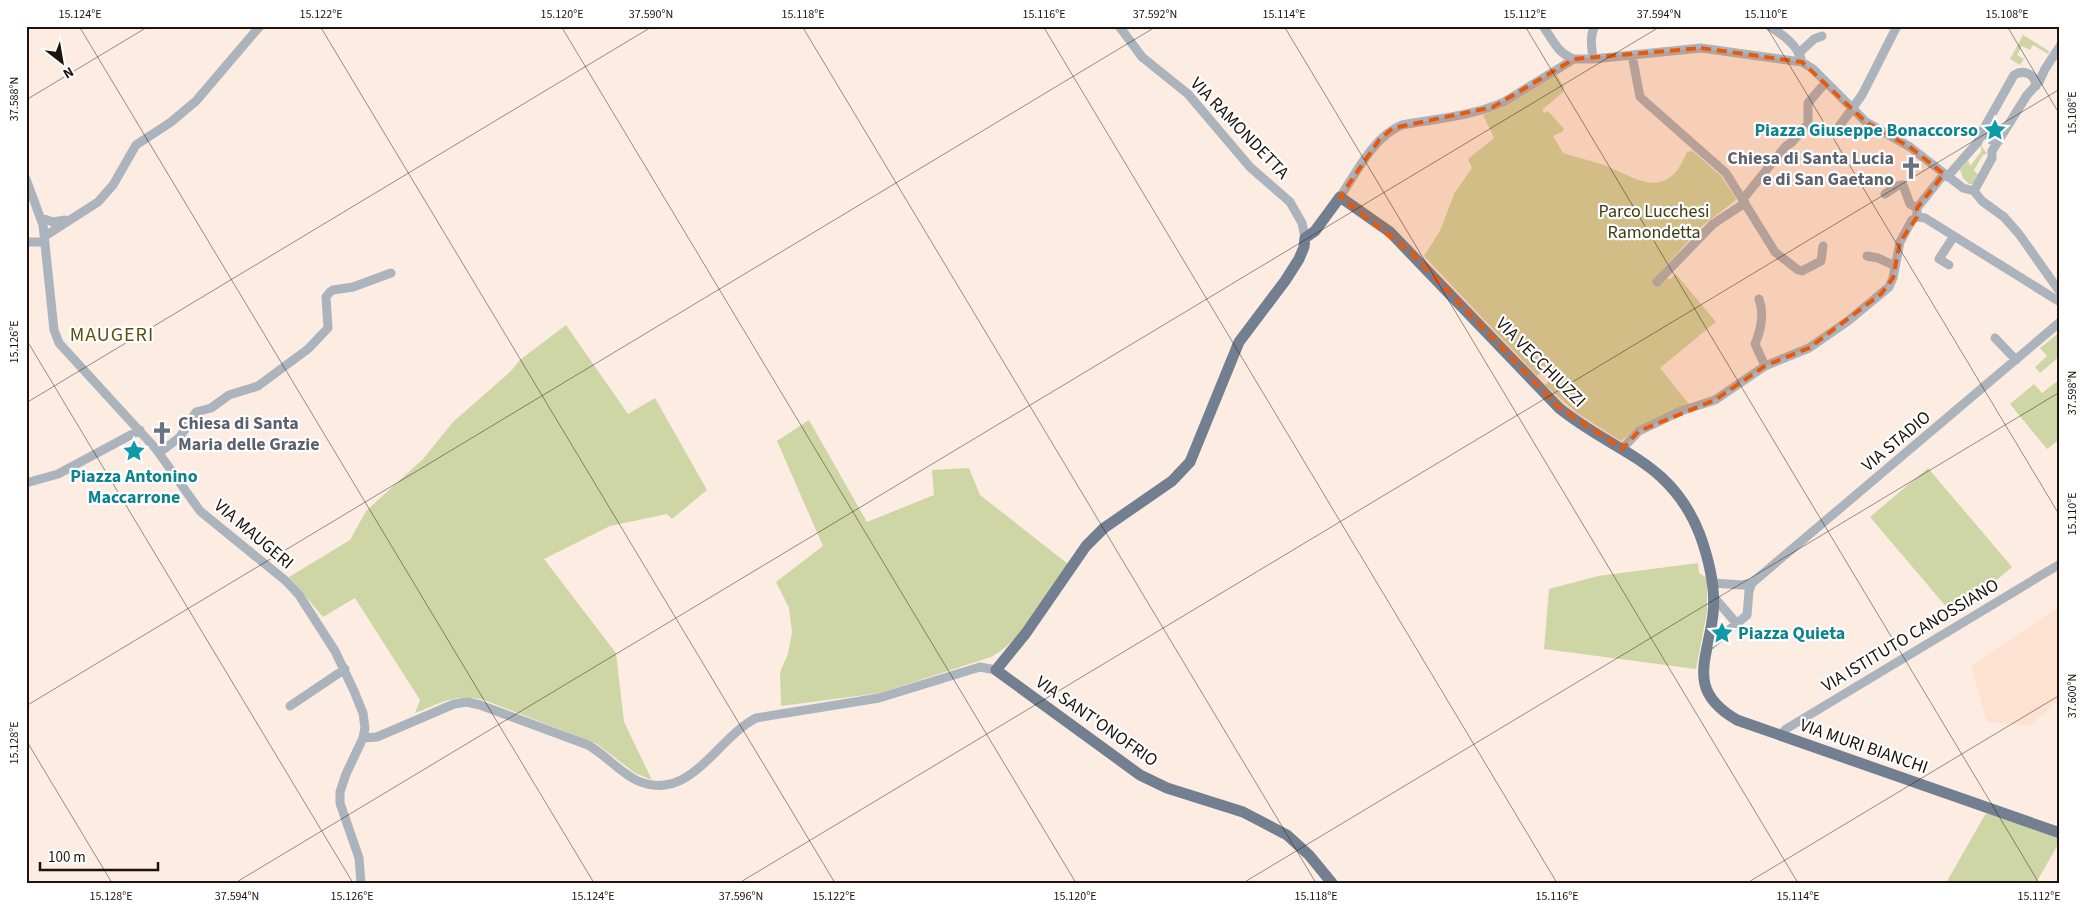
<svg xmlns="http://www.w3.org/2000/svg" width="2086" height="909" font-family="'Source Sans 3',sans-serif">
<rect width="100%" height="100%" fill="#fcece2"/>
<path fill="#fde2d1" d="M2060,606v93l-30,27 -43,-4 -16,-55z"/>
<path fill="#cfd6a6" d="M2023,35l26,16 -1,3 -15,-9 -3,5 -8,-4 -5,9 7,4 -4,6 -10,-6z
M1557,75l7,12 -1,5 -21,18 3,3 3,-2 16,18 -2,3 -9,4 10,17c13,4 28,8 41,12 17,6 38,21 55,17 16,-3 22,-17 28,-30l6,-1 28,25 14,21 1,3 -34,26 -48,53h16l6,-5 40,48 -56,46 29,36 -54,26 -14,11 -44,-28 -32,-28 9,-8 -8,-9 -9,8 -113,-120 16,-25 15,-39 17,-24 -4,-9 26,-21 -11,-23 22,-8z
M1981,145l6,9 -4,1 -9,15 4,5 -5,9h-4l-6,-6 -3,-8 8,-10 2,6 11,-14z
M566,325l62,89 27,-16 52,92 -35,29 -5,-5 -57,12 -66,33 72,94 8,69 28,58 -17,-7 -38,-29 -113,-44c-29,-7 -43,3 -69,13l5,-13 -65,-102 -32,19 -34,-40 61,-37 16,-29 57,-52 30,-37 57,-50 10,-12z
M2060,332v24l-20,17 -5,-6 12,-11 -7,-8z
M2060,379v60l-13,10 -37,-45 24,-20 8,9z
M809,420l58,102 67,-27 -2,-25 37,-2 11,27 88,69c-21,30 -44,75 -77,93l-111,36 -99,13 -1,-34 8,-18 4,-22 -3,-24 -13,-26 47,-36 -46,-105z
M1928,468l84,99 -58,49 -84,-99z
M1698,563l1,10 8,5v34l-11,57 -152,-20 5,-60 49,-13z
M1986,813l74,24v4l-24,42h-90z"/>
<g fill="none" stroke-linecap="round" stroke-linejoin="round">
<path stroke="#abb3bd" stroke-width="9" d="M1119,26l23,31 46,37 62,73 40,35 12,21 3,15
M1543,26c9,13 15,28 31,33
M1769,26c14,9 29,19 33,36
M1800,52l14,-13 8,-3
M1632,55l8,42 86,76 49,79 23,18 4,1 19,-10 2,-15
M1593,59c-1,-11 -4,-23 2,-33
M1838,128l24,-33 35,-69
M1983,130l8,10 8,1
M1947,177l31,-35 5,-12 31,-55c10,-6 21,-1 22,11
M26,179l17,46 11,105 5,13 97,106 44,62 86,70 13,14 36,56 19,40 9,22 2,15 -2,10 -17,36 -6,18v11l19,55 2,25
M1974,191l18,-33v-7l35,-56 12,-13 6,-13 15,-23
M1885,194l12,-8 6,-1 7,19 7,4
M1340,197c16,-24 35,-62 62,-72 34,-6 70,-9 102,-23l70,-43h19l108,-11 101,14 11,7 53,53 44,25 53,41 11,3 8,10 22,16 15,17 41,58
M1743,199l42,-52 7,-5 16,-18v-21l18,-21
M1917,217v-9l27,-34
M41,218l12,4 12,-2
M45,236l53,-34 15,-17 23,-40 35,-23 25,-21 64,-75
M26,242h19
M1867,256l11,2 17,8
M1949,265l-10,-6 15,-23
M1657,282l56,-58 32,-21
M1759,299c5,14 2,31 -4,45l10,22
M1995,338l21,22
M1622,449l17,-18 42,-20 34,-11 50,-34 44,-18 39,-27 41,-34 4,-9 7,-36 12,-22 5,-3 8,1 135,84
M159,453l21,-16 16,-25 15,-4 18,-13 29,-9 50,-37 20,-21 -2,-31 4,-5 3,-2 20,-3 38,-14
M26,483l32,-9 82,-44
M1713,583l29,2 10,-2
M1713,596l24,28
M1706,649l41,-34 2,-24 3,-8 308,-261
M290,706l55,-37
M1780,736l6,-7 274,-165
M363,738l14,-1 77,-33 13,-2 13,3 108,40c18,10 32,28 50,36 52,22 78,-42 118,-63l123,-20 101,-31 16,3"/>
<path stroke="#727f91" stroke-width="11" d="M1332,883l-23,-28 -22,-20 -44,-23 -76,-24 -27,-13 -144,-105 30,-37 60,-87 18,-18 68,-47 18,-19 49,-120 46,-61 14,-22 5,-12 1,-9 10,-7 25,-34 50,35 169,176c57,46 112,52 141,127 9,25 16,52 13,79 -5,46 -28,76 24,106l323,113"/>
</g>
<path fill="#e8590c" fill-opacity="0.2" stroke="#e8590c" stroke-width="4" stroke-dasharray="10 6" stroke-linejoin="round" d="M1701,48l101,14 64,60 44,25 34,27 -27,34v9l-17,25 -7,36 -12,16 -72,54 -44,18 -50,34 -76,31 -17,18 -63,-41 -147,-154 -72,-57 39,-57 14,-12 100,-21 81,-48z"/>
<path fill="none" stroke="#1c130e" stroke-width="1" stroke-opacity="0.45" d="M79,26l515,857M320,26l515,857M561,26l515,857M802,26l514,857M1043,26l514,857M1284,26l514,857M1525,26l514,857M1766,26l294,490M2007,26l53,89M26,100l123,-74M26,339l327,544M26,403l627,-377M26,706l1131,-680M26,740l86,143M235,883l1426,-857M739,883l1321,-794M1243,883l817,-491M1747,883l313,-188"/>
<defs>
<symbol id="sight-bare" viewBox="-9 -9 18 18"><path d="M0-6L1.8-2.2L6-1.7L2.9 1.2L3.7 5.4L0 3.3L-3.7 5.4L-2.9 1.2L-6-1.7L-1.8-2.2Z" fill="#0f9aa8" stroke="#fff" stroke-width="2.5" paint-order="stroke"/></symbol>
<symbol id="church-bare" viewBox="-9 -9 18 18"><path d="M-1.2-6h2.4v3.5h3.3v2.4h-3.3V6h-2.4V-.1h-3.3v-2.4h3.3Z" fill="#6b7280" stroke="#fff" stroke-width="2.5" paint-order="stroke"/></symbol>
</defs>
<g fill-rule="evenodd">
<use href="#sight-bare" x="1979" y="114" width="32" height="32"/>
<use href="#church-bare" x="1895" y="152" width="32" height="32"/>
<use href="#church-bare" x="146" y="417" width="32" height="32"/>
<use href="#sight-bare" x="118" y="435" width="32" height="32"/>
<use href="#sight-bare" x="1706" y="617" width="32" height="32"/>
</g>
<g text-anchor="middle" stroke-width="4.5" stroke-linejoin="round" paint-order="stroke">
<g font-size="18" fill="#1c130e" stroke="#fff">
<text transform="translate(1240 128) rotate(46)" y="6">VIA RAMONDETTA</text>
<text transform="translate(1541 362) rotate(45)" y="6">VIA VECCHIUZZI</text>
<text transform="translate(1896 441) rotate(-40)" y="6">VIA STADIO</text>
<text transform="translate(254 534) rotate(40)" y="6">VIA MAUGERI</text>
<text transform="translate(1910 635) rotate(-31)" y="6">VIA ISTITUTO CANOSSIANO</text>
<text transform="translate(1097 721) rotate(35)" y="6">VIA SANT'ONOFRIO</text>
<text transform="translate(1864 746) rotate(19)" y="6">VIA MURI BIANCHI</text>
</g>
<g font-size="18" font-weight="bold" fill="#0d838f" stroke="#fff" text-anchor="end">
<text x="1978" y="136">Piazza Giuseppe Bonaccorso</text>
<text x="134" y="482" text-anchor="middle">Piazza Antonino<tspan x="134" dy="21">Maccarrone</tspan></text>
<text x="1738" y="639" text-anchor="start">Piazza Quieta</text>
</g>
<g font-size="18" font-weight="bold" fill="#5b616d" stroke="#fff" text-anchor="end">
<text x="1894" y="164">Chiesa di Santa Lucia<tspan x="1894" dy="21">e di San Gaetano</tspan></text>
<text x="178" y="429" text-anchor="start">Chiesa di Santa<tspan x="178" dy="21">Maria delle Grazie</tspan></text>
</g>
<g font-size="18" fill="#393d0f" stroke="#fff">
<text x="1654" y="217">Parco Lucchesi<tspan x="1654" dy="21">Ramondetta</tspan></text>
</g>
<g font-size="20" letter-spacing="1" fill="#5f4d0f" stroke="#fff">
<text x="112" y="341">MAUGERI</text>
</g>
</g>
<rect width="2086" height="909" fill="none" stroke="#ffffff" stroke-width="55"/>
<g transform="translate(62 62) rotate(149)" stroke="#ffffff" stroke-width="4" paint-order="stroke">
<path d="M0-4L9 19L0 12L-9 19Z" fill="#1c130e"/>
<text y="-8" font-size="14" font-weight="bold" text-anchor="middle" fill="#1c130e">N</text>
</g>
<path d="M40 862v8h118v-8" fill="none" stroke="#1c130e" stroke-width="2.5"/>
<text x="48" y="862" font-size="15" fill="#1c130e" stroke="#ffffff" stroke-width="4" paint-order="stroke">100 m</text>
<rect x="28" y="28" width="2030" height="854" fill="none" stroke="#1c130e" stroke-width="2"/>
<g font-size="12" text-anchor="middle" fill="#1c130e">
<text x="80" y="18">15.124°E</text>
<text x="321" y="18">15.122°E</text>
<text x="562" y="18">15.120°E</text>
<text x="651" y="18">37.590°N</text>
<text x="803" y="18">15.118°E</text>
<text x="1044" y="18">15.116°E</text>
<text x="1155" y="18">37.592°N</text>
<text x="1284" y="18">15.114°E</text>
<text x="1525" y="18">15.112°E</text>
<text x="1659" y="18">37.594°N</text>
<text x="1766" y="18">15.110°E</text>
<text x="2007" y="18">15.108°E</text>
<text transform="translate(14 99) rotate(-90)" y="4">37.588°N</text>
<text transform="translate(2072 113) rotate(-90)" y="4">15.108°E</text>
<text transform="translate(14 342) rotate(-90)" y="4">15.126°E</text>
<text transform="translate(2072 393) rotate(-90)" y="4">37.598°N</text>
<text transform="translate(2072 514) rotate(-90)" y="4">15.110°E</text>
<text transform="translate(2072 696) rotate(-90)" y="4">37.600°N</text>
<text transform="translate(14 743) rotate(-90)" y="4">15.128°E</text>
<text x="111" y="900">15.128°E</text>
<text x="237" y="900">37.594°N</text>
<text x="352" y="900">15.126°E</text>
<text x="593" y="900">15.124°E</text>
<text x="741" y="900">37.596°N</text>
<text x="834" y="900">15.122°E</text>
<text x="1075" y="900">15.120°E</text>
<text x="1316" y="900">15.118°E</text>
<text x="1557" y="900">15.116°E</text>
<text x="1798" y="900">15.114°E</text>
<text x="2039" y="900">15.112°E</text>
</g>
</svg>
